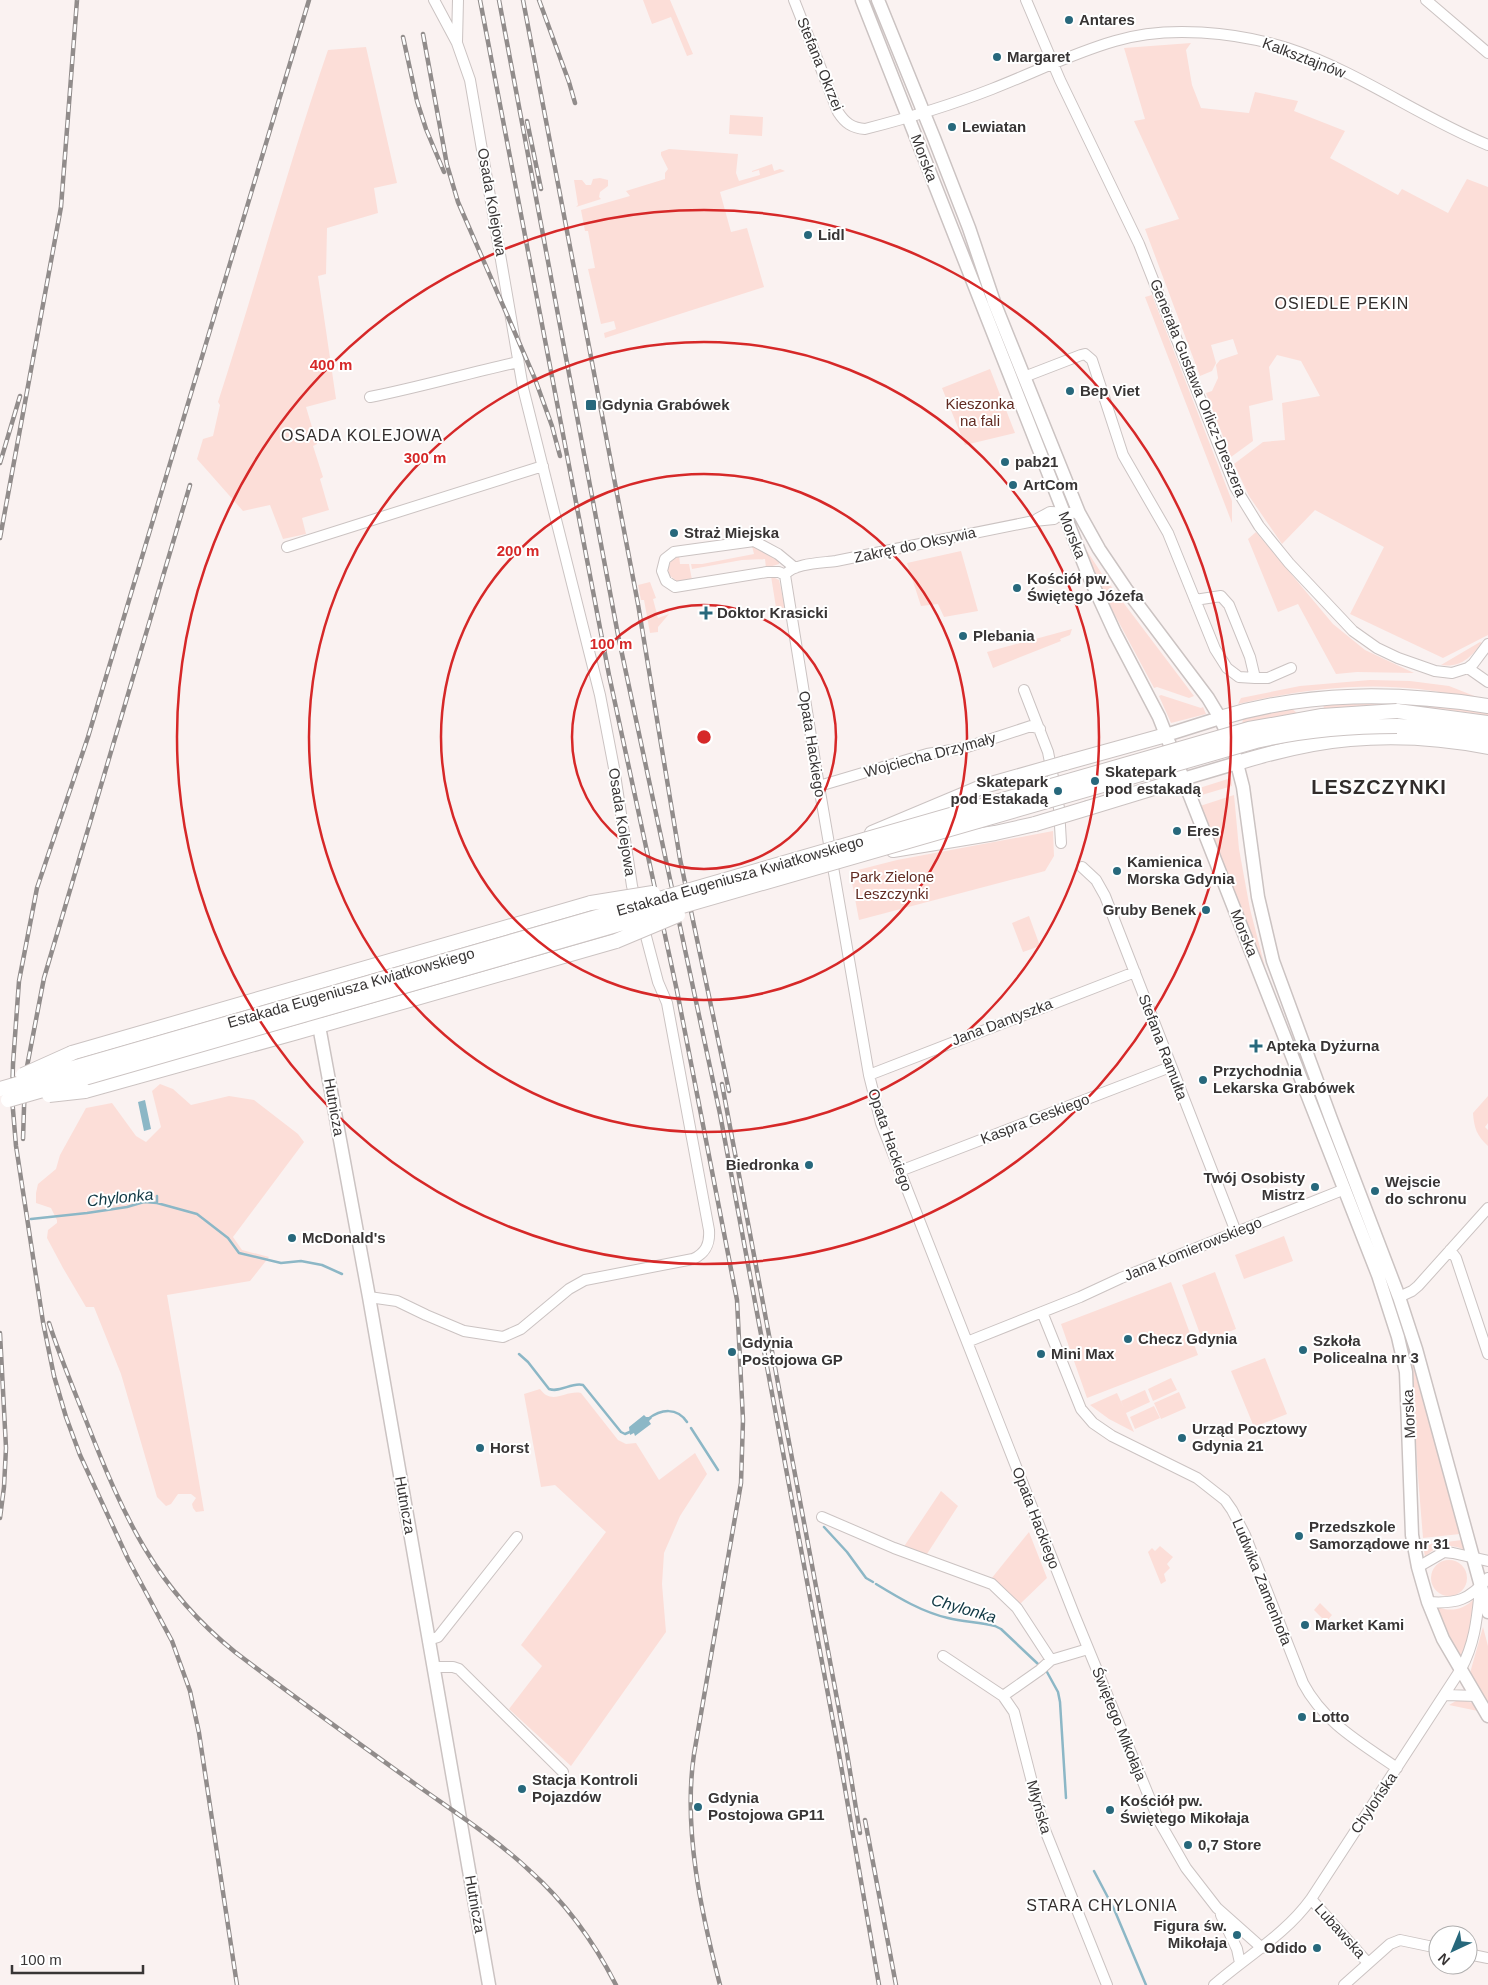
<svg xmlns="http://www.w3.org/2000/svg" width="1488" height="1985" font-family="Helvetica,sans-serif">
<rect width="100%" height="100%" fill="#faf2f1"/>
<path fill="#fcded8" d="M643,0h27l23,54 -6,2 -16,-39 -19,7z
M1191,43l-5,7 6,35 9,23 48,5 6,-21 43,9 -4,10 51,20 -15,27 68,37 4,-6 46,24 19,-34 21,8v448l-45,23 -93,-44 34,-67 -69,-37 -33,34 -33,-48 -15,-32 29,-22 22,-2 -3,-37 38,-7 -19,-35 -24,-6 -8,12 4,33 -24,6 4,35 -22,16 -25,-64 6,-2 6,-13 -2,-13 4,-5 18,-6 -5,-15 -22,6 5,18 -4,8 -12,5 -55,-147 34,-10 -45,-98 11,-2 -21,-71z
M366,47l31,136 -23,5 4,25 -51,15 -1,46 -8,2 18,123 -30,8 11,37 -4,2 10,31 -3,2 9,31 -27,8 4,16 -23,5 -13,-34 -27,6 -46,-52 6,-20 10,-3 7,-31 -2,-3c38,-117 70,-236 110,-352z
M730,115l33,2 -1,19 -33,-2z
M669,149l69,5 -2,19 3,8 21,-6 -1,-5 -7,2v-1l20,-7 2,7 6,-2 5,2 -65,21 11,40 16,-4 17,59 -159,51 -1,-5 12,-4 -2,-8 -13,3 -13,-55 7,-1 -7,-37h-3l-4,-21 49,-14 -4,-5 39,-12v-6l3,-4 -7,-14v-3z
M600,178l8,2v6l-8,6 -1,5 2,2 -25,8 2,-2 -4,-25h8l4,5h5l2,-6z
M1152,295l80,206v22l-87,-226z
M990,369l25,64 -50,12 -23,-57z
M1077,532l8,16 19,29 90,119 -5,2 -32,-11 -3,1 -53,-99z
M1256,532l77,92 32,26 49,23 -57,-1 -21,2 -38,-70 -20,8 -30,-73z
M752,546l27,15v3l-13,4 -1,-9 -23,1 -50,9 -1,-5h11l52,-10z
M961,551l17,60 -34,6 -6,-13 -17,2 -14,-43z
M679,555l1,9h9l3,16 -14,2 -9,-7 -1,-6 3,-9z
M771,576l8,4 7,32 -2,6 -6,2z
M650,582l6,16 -3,1 5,19 11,-4 -11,13v5l-8,1 -6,-33h-3l-3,-15z
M1072,629l-2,6 -10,4 1,2 -68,27 -6,-16z
M1480,642l2,1c-11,14 -21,25 -41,22z
M1370,680l40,1 39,5 38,15c-22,-4 -45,-9 -68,-12 -61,-7 -121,1 -181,15l3,-6 59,-12z
M1161,695l40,13 2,-1 3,7 -35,9 -12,-27z
M1391,701l74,7 23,5v3c-54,-10 -109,-12 -164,-7l-1,-5z
M1291,708l6,5 -55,12 1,-6z
M1231,778l1,8 -37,11 -2,-7z
M1234,795l5,54 11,60 16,62 -66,-165z
M1053,831l1,25 -9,15 -186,49 -9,-48 47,-12z
M1029,916l11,30 -17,6 -11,-29z
M160,1084l13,5 18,16 38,-9 25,4 44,34 6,8 -71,95 9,13 27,7 -19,24 -83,14 37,216 -8,1 -3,-4 -1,-4 4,-6 -5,-4h-13l-7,10 -5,2 -9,-9 -36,-123 -27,-67h-8l-23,-39 -16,-30 1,-8 9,-7v-3l-6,-12 -15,-5v-10l2,-9 18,-15 4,-14 26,-47 26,-5 24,33 10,6 15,-15 -9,-36z
M1488,1096v27l-3,4 3,3v16c-11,-10 -14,-18 -15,-33z
M1284,1236l9,25 -49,18 -9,-24z
M1215,1272l21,57 -33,13 -21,-57z
M1171,1282l27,73 -111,43 -26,-74z
M1404,1337h3l53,197 -37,4 -6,-74 -4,-93z
M1265,1358l22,56 -33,13 -23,-56z
M1171,1378l6,12 -24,11 -5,-12z
M540,1389c12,17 25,1 41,4l37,47 8,4 10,-1 23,37 36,-27 12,21 -27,42 -16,37 -2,31 4,48 -95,134 -62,-57 33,-43 -21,-21 85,-113 -51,-47 -14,2 -17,-93z
M1145,1390l5,12 -24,11 8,19 -25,-13 -19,-14 27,-12 7,15 -3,-7z
M1179,1392l7,16 -25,11 -7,-16z
M1154,1406l6,12 -25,11 -5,-12z
M941,1491l17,15 -33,51 -22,-9z
M1029,1532l18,46 -27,26 -23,-22 -6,-3z
M1462,1540l3,10c-15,-7 -29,-5 -40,7l-2,-12z
M1160,1546l13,11 -6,7 3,4 -6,6 2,7 -5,3 -13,-32 4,-4 3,3z
M1431 1578a18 18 0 1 1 36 0a18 18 0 1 1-36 0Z
M1474,1599l-3,33 -9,30 -14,-25 -11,-30c14,5 26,3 37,-8z
M1320,1603l12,12 -6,7 -12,-12z
M1483,1627l5,19v58l-18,-31z
M1464,1700l8,3 6,8 -29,-6 7,-4z"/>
<path fill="#8cb7c6" d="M145,1100l6,29 -7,2 -6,-29z
M644,1415l2,2h4l2,1 -3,3 2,3 -16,12 -1,-3 -4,2 -1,-8z"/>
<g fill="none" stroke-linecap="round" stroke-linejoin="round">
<path stroke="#8cb7c6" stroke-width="2.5" d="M157,1196v7
M31,1219l56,-6 40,-6 17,-5 13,1 40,11 31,24 11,15 42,10 20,-2 21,4 20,9
M519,1354l9,8 21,27c12,4 22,-7 34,-4l38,47 4,2 7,-3
M648,1419c13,-10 29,-12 39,3
M691,1428l27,42
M824,1527l23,25 19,26 7,4
M876,1584c23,14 46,28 72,34 15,4 31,4 47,8l6,3 37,35
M1047,1672l11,20 2,10 6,96
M1094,1871l20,38 32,76"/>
<defs>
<path id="minor" d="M434,0l23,43 13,37 53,308 77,307 14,73 18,118 4,15
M794,0l44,112c7,11 14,16 27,17 43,-11 86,-24 127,-40 41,-16 81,-36 123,-48 52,-16 121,-9 172,7 71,23 132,69 201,97
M1026,0l34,80 79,164 96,243 24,39 30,37 64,68 24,17 21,10 37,13 17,2 16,-5 5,-4 15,-20
M1426,0l62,53
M457,42l1,-42
M1024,377l57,-22 4,-1 7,6 31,95 45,78 47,116 12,19 12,9 16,1 -5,-21 -21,-52 -8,-9 -26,4
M370,397c50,-10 98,-24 148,-35
M1037,519l13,-7 29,1
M287,547l256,-81
M785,575l34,211 50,289 12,48 193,491 85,207 27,47 31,40 45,40
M785,575c8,-12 38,-12 51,-14l198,-40 20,-2 9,-7
M785,575l-6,-3h-12l-92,15 -9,-6 -4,-10 3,-12 9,-7 80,-11 24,13 17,14
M1468,668l20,14
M1255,678h13l23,-10
M1024,690l24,62 11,56 2,35
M819,786l108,-32 37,-6 67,-22 9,3
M1082,867l14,13 9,16 131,336
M869,1075l266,-103
M900,1171l265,-102 5,-4
M1450,1250l6,8 32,96
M369,1297l28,4 29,14 38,16 39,6 18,-8 48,-40 16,-9 108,-21c13,-6 17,-15 16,-29l-42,-227 -9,-21 -15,-57
M1399,1297l13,-6 6,-5 70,-78
M1042,1312l39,97 12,14 19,13 85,42 28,22 7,10 13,25 58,148c21,40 58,60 94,85
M967,1342l113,-45 41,-19 224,-89
M822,1517l72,31 98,36 25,24 34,52
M1418,1567l26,-15 9,1 35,8
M1428,1602c29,2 41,-2 60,-24
M428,1640l10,-3 79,-100
M943,1656l60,40 11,16 29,113 64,160
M433,1667h20l6,2 104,103
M1446,1695l30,1
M1003,1696l37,-26 11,-10 37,-11
M1311,1899l57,64
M1221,1915l16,34 3,14
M1468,1954l20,4
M1214,1985c33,-29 71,-50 97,-86l150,-230c14,-26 16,-51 19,-79
M1344,1985l46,-41 10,-4 38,8"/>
<path id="major" d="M862,0l226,574 27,59 44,84 219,558 20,62 8,35 6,163 6,32 10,35 15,37 45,77
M878,0l56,138 35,90 25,74 85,211 20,36 27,40 82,109 12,20 12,26 11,43 15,110 15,64 58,158 68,178 17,52 72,263
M1166,735l54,-17
M1183,779l54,-16
M308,1004l3,12 8,10 7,38 43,233 120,688"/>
<path id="highway" d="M1397,711l91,12
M1220,718c88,-27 178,-26 268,-12
M1397,726l58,3 33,6
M1065,763l101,-28
M1237,763c36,-11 76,-21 113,-24 46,-4 93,-1 138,8
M1088,808l95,-29
M872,833l112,-47
M893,850l102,-17 40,-9
M72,1053l519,-150
M85,1091l209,-58 322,-92"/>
</defs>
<use href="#minor" stroke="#cbc3c2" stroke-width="12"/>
<use href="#major" stroke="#cbc3c2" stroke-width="15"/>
<use href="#highway" stroke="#cbc3c2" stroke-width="16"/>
<use href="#minor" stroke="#fff" stroke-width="10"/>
<use href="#major" stroke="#fff" stroke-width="12"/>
<use href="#highway" stroke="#fff" stroke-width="14"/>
<defs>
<path id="rail" d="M480,0l129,675 68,316 60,309 6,120 -2,63 -47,271c-11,75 7,158 26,231
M499,0l119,635 102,479 118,634 41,237
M523,0l115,604 42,255 49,232
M539,0l30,82 6,21
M423,34l24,131 11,37 77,177 17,47 8,30
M403,37l14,64 9,28 18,43
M527,121l14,68
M0,463l20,-67
M0,538l61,-331 16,-207
M722,1084l124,663 14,86
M23,1139l2,-62 19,-99 146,-493
M49,1323c11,34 25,67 38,100 36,92 68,165 148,229 60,46 122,90 183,134 38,27 78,53 112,85 36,32 64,71 86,114
M0,1333l6,115 -2,39 -4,31
M865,1820l31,165
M237,1985l-38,-252 -9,-42 -18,-50 -44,-82 -48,-104 -14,-38 -12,-41 -11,-54 -27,-176 -4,-48 1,-34 6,-83 18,-93 51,-151 221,-737"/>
</defs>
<use href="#rail" stroke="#918c8b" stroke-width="4.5"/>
<use href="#rail" stroke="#fff" stroke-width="2.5" stroke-dasharray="8" stroke-linecap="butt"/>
<defs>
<path id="highway-bridge" d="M984,786l81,-23
M1035,824l53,-16
M591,903l62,-10
M616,941l62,-26
M23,1075l49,-22
M0,1089l1249,-360 73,-13 75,-5
M49,1095l36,-4
M8,1100l1248,-359c47,-11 92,-15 141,-15"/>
</defs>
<use href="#highway-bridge" stroke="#cbc3c2" stroke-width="16" stroke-linecap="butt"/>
<use href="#highway-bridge" stroke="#fff" stroke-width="14"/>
</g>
<g fill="none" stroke="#d62828" stroke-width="2.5">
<circle cx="704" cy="737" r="132"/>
<circle cx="704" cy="737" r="263"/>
<circle cx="704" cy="737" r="395"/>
<circle cx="704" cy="737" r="527"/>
</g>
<g fill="#27687c" stroke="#fff" stroke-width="2">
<circle cx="1069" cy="20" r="5"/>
<circle cx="997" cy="57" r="5"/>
<circle cx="952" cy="127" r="5"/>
<circle cx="808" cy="235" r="5"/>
<circle cx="1070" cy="391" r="5"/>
<rect x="585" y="399" width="12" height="12" rx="2.5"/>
<circle cx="1005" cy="462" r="5"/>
<circle cx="1013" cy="485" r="5"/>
<circle cx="674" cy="533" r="5"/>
<circle cx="1017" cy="588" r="5"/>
<path d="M703.5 605.5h5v5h5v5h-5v5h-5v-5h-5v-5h5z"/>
<circle cx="963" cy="636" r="5"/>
<circle cx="1095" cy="781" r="5"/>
<circle cx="1058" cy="791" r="5"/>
<circle cx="1177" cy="831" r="5"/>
<circle cx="1117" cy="871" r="5"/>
<circle cx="1206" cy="910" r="5"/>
<path d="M1253.5 1038.5h5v5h5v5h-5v5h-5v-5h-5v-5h5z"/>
<circle cx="1203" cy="1080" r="5"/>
<circle cx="809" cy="1165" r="5"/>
<circle cx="1315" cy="1187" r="5"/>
<circle cx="1375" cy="1191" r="5"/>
<circle cx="292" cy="1238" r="5"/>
<circle cx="1128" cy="1339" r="5"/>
<circle cx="1303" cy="1350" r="5"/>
<circle cx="732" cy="1352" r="5"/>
<circle cx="1041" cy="1354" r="5"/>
<circle cx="1182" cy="1438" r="5"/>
<circle cx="480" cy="1448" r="5"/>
<circle cx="1299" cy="1536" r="5"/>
<circle cx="1305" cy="1625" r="5"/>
<circle cx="1302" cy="1717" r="5"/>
<circle cx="522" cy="1789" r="5"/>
<circle cx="698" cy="1807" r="5"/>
<circle cx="1110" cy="1810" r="5"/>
<circle cx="1188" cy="1845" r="5"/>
<circle cx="1237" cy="1935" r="5"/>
<circle cx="1317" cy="1948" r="5"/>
</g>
<g text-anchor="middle" stroke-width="4" stroke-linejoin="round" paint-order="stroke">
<g font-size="15" font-weight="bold" fill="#383535" stroke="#fff" text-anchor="start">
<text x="1079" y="25">Antares</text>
<text x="1007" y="62">Margaret</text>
<text x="962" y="132">Lewiatan</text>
<text x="818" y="240">Lidl</text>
<text x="1080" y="396">Bep Viet</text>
<text x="602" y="410">Gdynia Grabówek</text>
<text x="1015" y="467">pab21</text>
<text x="1023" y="490">ArtCom</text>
<text x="684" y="538">Straż Miejska</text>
<text x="1027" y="584">Kościół pw.<tspan x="1027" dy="17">Świętego Józefa</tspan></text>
<text x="717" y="618">Doktor Krasicki</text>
<text x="973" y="641">Plebania</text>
<text x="1105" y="777">Skatepark<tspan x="1105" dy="17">pod estakadą</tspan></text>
<text x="1048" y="787" text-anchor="end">Skatepark<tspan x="1048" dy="17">pod Estakadą</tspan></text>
<text x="1187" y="836">Eres</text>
<text x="1127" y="867">Kamienica<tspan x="1127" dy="17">Morska Gdynia</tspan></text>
<text x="1196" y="915" text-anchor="end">Gruby Benek</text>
<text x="1266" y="1051">Apteka Dyżurna</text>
<text x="1213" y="1076">Przychodnia<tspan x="1213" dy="17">Lekarska Grabówek</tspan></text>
<text x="799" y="1170" text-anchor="end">Biedronka</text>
<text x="1305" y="1183" text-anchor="end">Twój Osobisty<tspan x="1305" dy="17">Mistrz</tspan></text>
<text x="1385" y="1187">Wejscie<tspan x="1385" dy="17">do schronu</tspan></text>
<text x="302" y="1243">McDonald's</text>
<text x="1138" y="1344">Checz Gdynia</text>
<text x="1313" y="1346">Szkoła<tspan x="1313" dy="17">Policealna nr 3</tspan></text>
<text x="742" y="1348">Gdynia<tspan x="742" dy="17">Postojowa GP</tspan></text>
<text x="1051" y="1359">Mini Max</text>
<text x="1192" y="1434">Urząd Pocztowy<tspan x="1192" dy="17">Gdynia 21</tspan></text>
<text x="490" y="1453">Horst</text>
<text x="1309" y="1532">Przedszkole<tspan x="1309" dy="17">Samorządowe nr 31</tspan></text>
<text x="1315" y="1630">Market Kami</text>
<text x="1312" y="1722">Lotto</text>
<text x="532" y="1785">Stacja Kontroli<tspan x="532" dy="17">Pojazdów</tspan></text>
<text x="708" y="1803">Gdynia<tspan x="708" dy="17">Postojowa GP11</tspan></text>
<text x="1120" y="1806">Kościół pw.<tspan x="1120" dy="17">Świętego Mikołaja</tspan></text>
<text x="1198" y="1850">0,7 Store</text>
<text x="1227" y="1931" text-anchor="end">Figura św.<tspan x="1227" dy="17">Mikołaja</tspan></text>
<text x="1307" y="1953" text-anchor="end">Odido</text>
</g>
<g font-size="15" fill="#383535" stroke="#fff">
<text transform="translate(1304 58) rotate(21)" y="5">Kalksztajnów</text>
<text transform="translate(820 64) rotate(68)" y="5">Stefana Okrzei</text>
<text transform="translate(924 158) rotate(69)" y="5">Morska</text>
<text transform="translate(492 202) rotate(80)" y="5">Osada Kolejowa</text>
<text transform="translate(1198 388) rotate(68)" y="5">Generała Gustawa Orlicz-Dreszera</text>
<text transform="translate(1072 535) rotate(68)" y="5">Morska</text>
<text transform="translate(915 545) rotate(-12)" y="5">Zakręt do Oksywia</text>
<text transform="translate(812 744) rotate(81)" y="5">Opata Hackiego</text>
<text transform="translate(930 755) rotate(-15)" y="5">Wojciecha Drzymały</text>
<text transform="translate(622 822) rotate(81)" y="5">Osada Kolejowa</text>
<text transform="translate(740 876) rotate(-16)" y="5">Estakada Eugeniusza Kwiatkowskiego</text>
<text transform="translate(1244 933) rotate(68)" y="5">Morska</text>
<text transform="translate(351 988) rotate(-16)" y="5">Estakada Eugeniusza Kwiatkowskiego</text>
<text transform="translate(1002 1022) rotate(-21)" y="5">Jana Dantyszka</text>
<text transform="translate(1163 1047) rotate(69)" y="5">Stefana Ramułta</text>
<text transform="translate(334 1107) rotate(80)" y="5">Hutnicza</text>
<text transform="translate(1035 1119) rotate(-21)" y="5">Kaspra Geskiego</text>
<text transform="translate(890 1140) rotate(71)" y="5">Opata Hackiego</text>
<text transform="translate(1193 1249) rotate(-22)" y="5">Jana Komierowskiego</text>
<text transform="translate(1409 1414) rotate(-93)" y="5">Morska</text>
<text transform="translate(405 1505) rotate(80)" y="5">Hutnicza</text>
<text transform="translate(1036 1518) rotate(69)" y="5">Opata Hackiego</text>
<text transform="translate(1262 1582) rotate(68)" y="5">Ludwika Zamenhofa</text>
<text transform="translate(1119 1724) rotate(68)" y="5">Świętego Mikołaja</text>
<text transform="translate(1374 1803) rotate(-56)" y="5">Chylońska</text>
<text transform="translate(1039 1807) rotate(74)" y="5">Młyńska</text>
<text transform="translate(475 1904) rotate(80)" y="5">Hutnicza</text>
<text transform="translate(1340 1931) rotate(48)" y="5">Lubawska</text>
</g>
<g font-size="15" fill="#612b22" stroke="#fff">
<text x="980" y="409">Kieszonka<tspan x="980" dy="17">na fali</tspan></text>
<text x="892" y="882">Park Zielone<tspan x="892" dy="17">Leszczynki</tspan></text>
</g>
<g font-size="16" letter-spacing="1" fill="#322d2c" stroke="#fff">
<text x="1342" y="309">OSIEDLE PEKIN</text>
<text x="362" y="441">OSADA KOLEJOWA</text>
<text x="1102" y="1911">STARA CHYLONIA</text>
</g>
<g font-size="16" font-style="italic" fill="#113945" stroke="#fff">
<text transform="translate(120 1197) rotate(-6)" y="6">Chylonka</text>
<text transform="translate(964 1608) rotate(16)" y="6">Chylonka</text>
</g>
<g font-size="20" font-weight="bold" letter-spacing="1" fill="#322d2c" stroke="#fff">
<text x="1379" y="794">LESZCZYNKI</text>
</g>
</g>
<circle cx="704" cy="737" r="8" fill="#d62828" stroke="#fff" stroke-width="2.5"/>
<g font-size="15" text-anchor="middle" font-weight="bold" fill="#d62828" stroke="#fff" stroke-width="4" stroke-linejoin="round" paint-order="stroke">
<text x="331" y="370">400 m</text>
<text x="425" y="463">300 m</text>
<text x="518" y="556">200 m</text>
<text x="611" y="649">100 m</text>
</g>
<g transform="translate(1453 1950) rotate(224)"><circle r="24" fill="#ffffff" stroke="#afaeae"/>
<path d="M0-4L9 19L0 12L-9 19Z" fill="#27687c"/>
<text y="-8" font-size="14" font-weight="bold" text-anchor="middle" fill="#383535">N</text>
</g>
<path d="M12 1965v8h131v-8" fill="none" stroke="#383535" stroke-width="2.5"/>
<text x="20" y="1965" font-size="15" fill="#383535" stroke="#ffffff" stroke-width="4" paint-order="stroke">100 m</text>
</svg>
